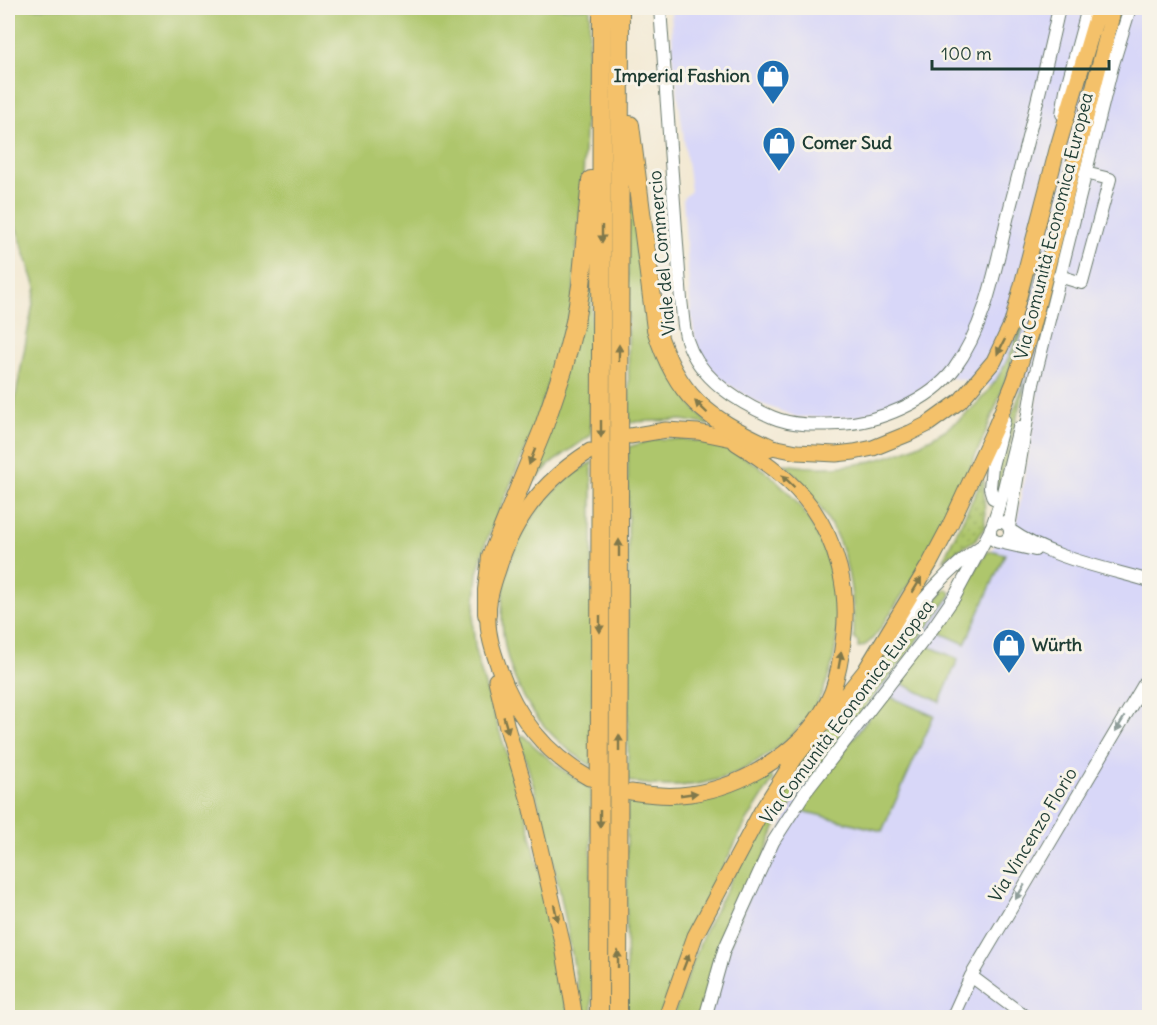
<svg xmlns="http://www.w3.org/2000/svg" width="1157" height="1025" font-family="Delius,sans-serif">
<defs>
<pattern id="garden-dots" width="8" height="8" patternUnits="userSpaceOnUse" patternTransform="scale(1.5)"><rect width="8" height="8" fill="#aec66c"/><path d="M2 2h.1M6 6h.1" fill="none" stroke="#8da25a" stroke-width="1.8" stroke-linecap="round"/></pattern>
</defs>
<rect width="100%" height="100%" fill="#f7f3e8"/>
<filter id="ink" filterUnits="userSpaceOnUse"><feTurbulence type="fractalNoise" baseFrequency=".0167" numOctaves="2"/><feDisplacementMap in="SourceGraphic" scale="12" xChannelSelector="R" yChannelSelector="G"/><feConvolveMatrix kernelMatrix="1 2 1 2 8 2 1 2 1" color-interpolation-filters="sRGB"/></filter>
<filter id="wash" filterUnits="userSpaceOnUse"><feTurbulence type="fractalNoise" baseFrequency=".008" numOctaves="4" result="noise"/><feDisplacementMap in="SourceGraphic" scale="24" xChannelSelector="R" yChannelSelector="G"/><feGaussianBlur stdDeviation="1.35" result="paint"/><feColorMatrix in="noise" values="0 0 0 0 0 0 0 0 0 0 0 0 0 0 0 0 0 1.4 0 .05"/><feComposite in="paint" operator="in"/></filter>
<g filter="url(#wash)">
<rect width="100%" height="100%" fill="#f3e9d3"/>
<path fill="#d8d7f8" d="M671,8h478v1009h-448l17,-58 81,-167 34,-45 70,-87 48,-65 66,-74 21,-126 -99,-20 -29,21 -53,21h-60l-41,-15 -31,-20 -19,-20 -10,-18 -5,-30 -8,-116 8,-7 -18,-133z"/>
<path fill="#aec66c" stroke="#668250" stroke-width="1.5" d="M8,8h582l-7,171 -11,128 -39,125 -47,110 -9,32 -4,53 3,27 10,35 40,125 25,106 18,97h-561v-579l28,-151 -28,-84z
M629,204l5,3 17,124 40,73 18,21 -26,-5 -54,2 -2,-209z
M592,252l-1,183 -42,30 -13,15 -5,-6z
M1041,255c-6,26 -11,54 -20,80 -30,94 -74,195 -130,277 -7,10 -20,36 -33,35v-5l-4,-4c0,-79 -16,-117 -69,-174 71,13 156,-15 203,-73 30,-37 41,-91 53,-136z
M655,439c22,-1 46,0 67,8 95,36 141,151 101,244 -13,30 -41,56 -68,72 -39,23 -83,28 -127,18v-334z
M592,462v304c-120,-72 -120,-233 0,-304z
M994,551l11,3 -40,90 -29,-13 51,-79z
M946,589l4,2 1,4 -48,65 -70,87 -57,79 -75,191 -29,1 33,-88 58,-111 47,-69 36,-47z
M926,645l32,14 -18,43 -42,-20z
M886,695l48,21 -52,115 -83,-21z
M523,735c21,21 42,38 68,54l1,228h-10c-4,-33 -11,-66 -17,-100 -12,-61 -26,-121 -47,-179z
M769,772l4,8 -28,44 -52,102 -33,91 -34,1 1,-217c54,5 96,2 142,-29z"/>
<path fill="url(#garden-dots)" stroke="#668250" stroke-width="1.5" d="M1027,377l-28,111 -3,-1c-2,-30 19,-82 31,-110z
M982,480l2,1 1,46 -10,13 -32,20z"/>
</g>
<g filter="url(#ink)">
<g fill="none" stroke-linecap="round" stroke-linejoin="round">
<defs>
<path id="minor" d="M660,8l21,292c2,13 2,28 6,40 12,39 51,62 85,77 21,9 45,8 67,7 39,-1 91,-23 115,-55 33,-45 42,-105 55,-158 18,-68 35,-135 50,-203
M1062,114l4,-24 22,-82
M1059,276l23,7 28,-104 -25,-6
M1001,500l-8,-2 -3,-10 2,-22 12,-46
M990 532a10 10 0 1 1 20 0a10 10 0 1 1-20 0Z
M992,526l9,-26 18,-72
M1009,527l24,-143 79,-317 18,-59
M1010,530c37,27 96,38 140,51
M999,542l36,8
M890,640c28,-34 54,-68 90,-93
M971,976l56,42
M705,1018l19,-68 49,-108 31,-48 129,-166 22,-32 35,-65
M952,1018l19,-42 179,-302"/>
<path id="major" d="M630,436l36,-6 32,2 99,20 39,2 18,-2 19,-4 37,-15 18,-9 32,-23 34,-40 18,-38 45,-173 42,-142
M496,680l11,48 22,73 34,145 12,72
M589,778c-45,-25 -73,-62 -90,-110 -6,-17 -12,-35 -11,-53 0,-14 5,-31 10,-45 15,-52 46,-90 92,-119
M631,792c19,3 39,5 59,2 57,-8 120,-47 142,-102 7,-19 10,-39 12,-58 5,-45 -7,-90 -32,-126 -20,-28 -47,-47 -76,-65
M666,1018l29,-82 66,-124 34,-54 70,-87 65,-108 20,-38 45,-97 19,-46 16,-48 84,-326"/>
<path id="highway" d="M630,125l26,204c21,68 50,89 113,118
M487,614v-24l4,-33 52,-128 20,-59 12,-48 6,-36 10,-106
M599,1018l3,-1010
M618,1018l2,-1010"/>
</defs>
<use href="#minor" stroke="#69796c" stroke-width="14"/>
<use href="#major" stroke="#69796c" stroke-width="17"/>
<use href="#highway" stroke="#69796c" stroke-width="20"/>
<use href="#minor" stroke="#fff" stroke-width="12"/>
<use href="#major" stroke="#f4c16a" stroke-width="15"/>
<use href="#highway" stroke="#f4c16a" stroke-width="18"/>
</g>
<defs><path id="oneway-solid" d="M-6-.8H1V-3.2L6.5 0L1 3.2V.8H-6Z" transform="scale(1.5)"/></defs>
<g fill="#7f784c">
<use href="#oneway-solid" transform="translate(602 234) rotate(90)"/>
<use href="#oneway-solid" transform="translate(1001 347) rotate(117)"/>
<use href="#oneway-solid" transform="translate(619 353) rotate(-90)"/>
<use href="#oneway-solid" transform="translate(701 407) rotate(-136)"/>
<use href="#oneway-solid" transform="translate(601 429) rotate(90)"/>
<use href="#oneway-solid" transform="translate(532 457) rotate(111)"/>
<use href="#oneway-solid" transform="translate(788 481) rotate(-136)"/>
<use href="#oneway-solid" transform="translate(619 548) rotate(-90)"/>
<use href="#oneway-solid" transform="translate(917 585) rotate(-59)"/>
<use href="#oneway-solid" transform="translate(600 624) rotate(90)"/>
<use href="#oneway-solid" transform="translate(840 660) rotate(-80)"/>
<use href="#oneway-solid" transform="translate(506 725) rotate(74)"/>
<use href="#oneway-solid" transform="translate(619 743) rotate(-90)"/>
<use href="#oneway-solid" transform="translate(689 794) rotate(-8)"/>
<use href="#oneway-solid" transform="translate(600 819) rotate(90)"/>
<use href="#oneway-solid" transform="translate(556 913) rotate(77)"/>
<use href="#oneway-solid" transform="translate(618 959) rotate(-90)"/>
<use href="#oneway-solid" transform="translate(686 962) rotate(-69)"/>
</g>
<g fill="#8f9e9a">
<use href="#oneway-solid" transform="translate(1120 724) rotate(121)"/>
<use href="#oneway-solid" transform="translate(1020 892) rotate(121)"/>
</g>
</g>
<defs>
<symbol id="shop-pin" viewBox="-11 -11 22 30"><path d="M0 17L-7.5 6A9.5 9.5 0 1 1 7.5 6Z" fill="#1f6fb2" stroke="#f7f3e8"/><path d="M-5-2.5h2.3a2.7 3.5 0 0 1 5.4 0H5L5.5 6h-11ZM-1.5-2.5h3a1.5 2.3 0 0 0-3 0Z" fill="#fff"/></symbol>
</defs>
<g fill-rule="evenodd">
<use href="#shop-pin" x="754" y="57" width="38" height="52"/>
<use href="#shop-pin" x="760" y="124" width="38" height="52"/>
<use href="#shop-pin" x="990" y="626" width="38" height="52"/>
</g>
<g text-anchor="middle" stroke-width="6" stroke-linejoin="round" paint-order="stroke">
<g font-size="18" font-weight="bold" fill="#1f3d34" stroke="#f7f3e8" text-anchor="start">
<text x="750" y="82" text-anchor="end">Imperial Fashion</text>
<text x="802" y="149">Comer Sud</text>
<text x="1032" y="651">Würth</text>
</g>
<g font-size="18" fill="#1f3d34" stroke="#f7f3e8">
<text transform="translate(1054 226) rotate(-76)" y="6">Via Comunità Economica Europea</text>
<text transform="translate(662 253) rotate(-95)" y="6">Viale del Commercio</text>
<text transform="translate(847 712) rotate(-53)" y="6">Via Comunità Economica Europea</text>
<text transform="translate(1033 835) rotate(-59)" y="6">Via Vincenzo Florio</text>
</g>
</g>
<rect width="1157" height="1025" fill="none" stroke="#f7f3e8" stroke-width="30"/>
<path d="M932 60v9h177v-9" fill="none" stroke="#1f3d34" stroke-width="3"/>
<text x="941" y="60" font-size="18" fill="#1f3d34" stroke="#f7f3e8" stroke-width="4.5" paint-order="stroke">100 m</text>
</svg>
